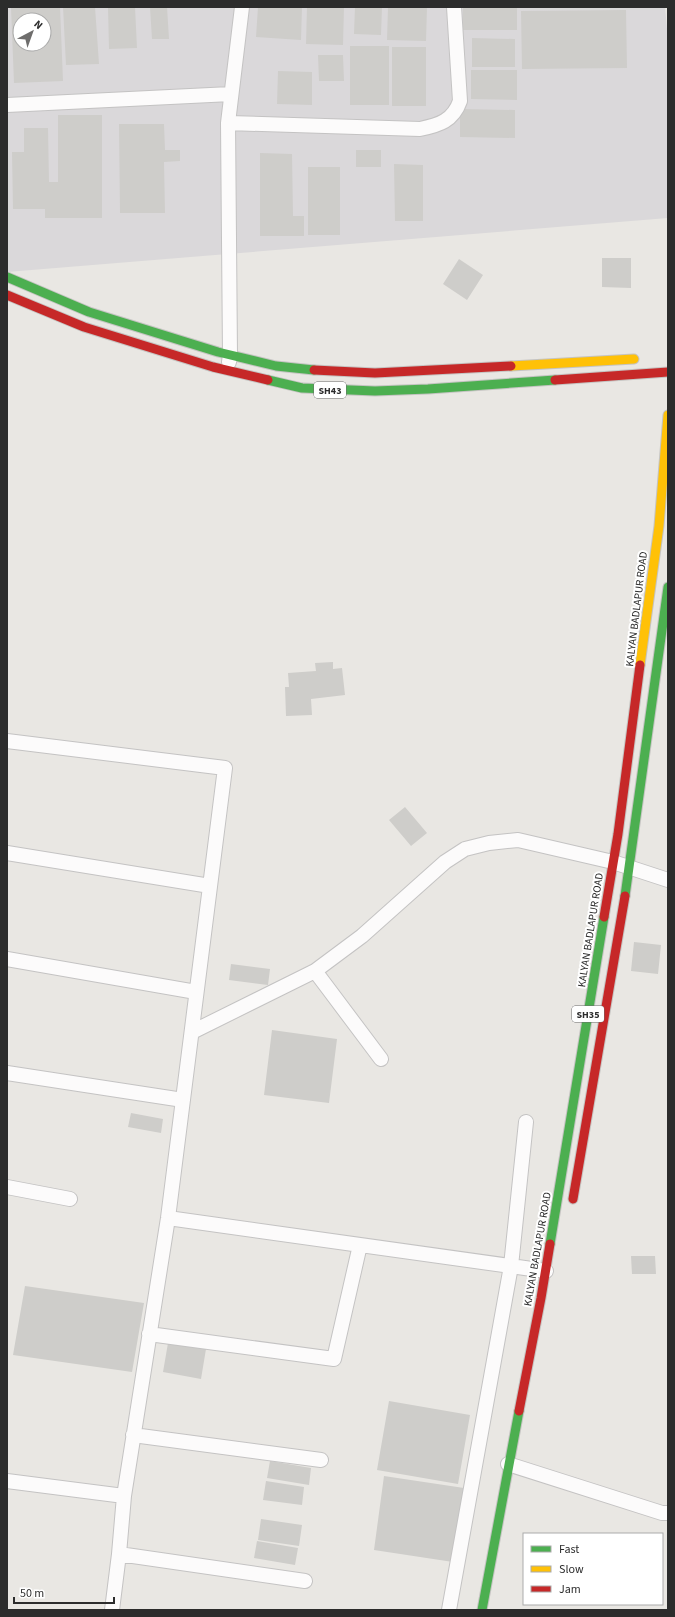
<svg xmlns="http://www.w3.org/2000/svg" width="675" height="1617" font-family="'Source Sans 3',sans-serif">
<rect width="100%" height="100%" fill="#e9e7e3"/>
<path fill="#dad8da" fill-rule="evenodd" d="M7,7h658l3,33v178l-661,54zM20,20h24v24h-24z"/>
<path fill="#cecdca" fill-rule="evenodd" d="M11,7h49l3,74 -49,2zM20,20h24v24h-24z
M63,7h32l4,57 -33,1z
M108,7h27l2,41 -28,1z
M150,7h17l2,32h-17z
M258,7h44l-1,33 -45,-3z
M307,7h37l-1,38 -37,-1z
M355,7h27l-1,28 -27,-1z
M388,7h39l-1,34 -39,-1z
M463,7h54v23h-54z
M626,10l1,58 -105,1 -1,-58z
M472,38l43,1v28h-43z
M350,46h39v59h-39z
M392,47h34v59h-34z
M318,55h25l1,26h-25z
M471,70h46v30l-46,-1z
M278,71l34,1v33l-35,-1z
M460,109l55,1v28l-55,-1z
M58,115h44v103h-57v-9h-32l-1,-57h12v-24h24l1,54h9z
M119,124h45l1,26h15v11l-16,1 1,51h-45z
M356,150h25v17h-25z
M260,153l32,1 1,62h11v20h-44z
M394,164l29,1v56h-28z
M308,167h32v68h-32z
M602,258h29v30l-29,-1z
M459,259l24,16 -16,25 -24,-16z
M333,662v7l9,-1 3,27 -34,4 1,16 -26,1 -1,-29h4l-1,-14 28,-2 -1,-8z
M405,807l22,26 -16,13 -22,-26z
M634,942l27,3 -3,29 -27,-3z
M231,964l39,5 -2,16 -39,-5z
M272,1030l65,9 -8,64 -65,-8z
M131,1113l32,6 -2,14 -33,-6z
M631,1256h24l1,18h-24z
M25,1286l119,17 -12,69 -119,-17z
M168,1343l38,6 -5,30 -38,-7z
M389,1401l81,14 -12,69 -81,-14z
M270,1461l41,7 -2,17 -42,-7z
M384,1476l80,12 -11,74 -79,-12z
M266,1481l38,6 -2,18 -39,-5z
M261,1519l41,6 -3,21 -41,-6z
M257,1541l41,7 -3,17 -41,-7z"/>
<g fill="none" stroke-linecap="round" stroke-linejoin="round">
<defs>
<path id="street" d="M7,105l224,-11
M228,123l192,6c19,-4 33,-8 40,-28l-6,-94
M229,362l1,-7 -2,-232 14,-116
M7,741l218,27 -57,450 -44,278 -5,58 -7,56
M7,853l203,33
M7,959l189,33
M315,971l66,88
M192,1032l123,-61 47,-35 83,-74 20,-13 24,-6 29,-3 95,22 55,18
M7,1073l176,27
M7,1187l63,12
M168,1218l378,53
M149,1334l185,25 26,-114
M133,1435l188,25
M508,1464l154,49h6
M7,1481l117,15
M119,1554l186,27
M449,1610l62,-344 15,-144"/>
<path id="fast" d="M7,277l82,35 129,40 58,14 38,4
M268,380l34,8 73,3 53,-2 127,-9
M625,896l43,-309
M550,1244l54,-327
M482,1610l37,-199"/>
<path id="slow" d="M511,366l123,-7
M640,665l19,-139 9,-111"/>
<path id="jam" d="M7,295l77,32 129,40 55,13
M314,370l61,3 136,-7
M555,380l113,-8
M604,917l14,-83 22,-169
M573,1199l52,-303
M519,1411l22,-113 9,-54"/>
</defs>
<use href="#street" stroke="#c4c3c3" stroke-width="16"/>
<use href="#fast" stroke="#c5c4c2" stroke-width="11"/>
<use href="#slow" stroke="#c5c4c2" stroke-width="11"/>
<use href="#jam" stroke="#c5c4c2" stroke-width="11"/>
<use href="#street" stroke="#fcfbfb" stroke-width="14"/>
<use href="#fast" stroke="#4caf50" stroke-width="9"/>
<use href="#slow" stroke="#ffc107" stroke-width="9"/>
<use href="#jam" stroke="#c62828" stroke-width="9"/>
</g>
<g text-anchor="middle" stroke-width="4" stroke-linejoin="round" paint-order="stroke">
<g fill="#fff" stroke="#6b6b6b" stroke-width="1">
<rect x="314" y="382" width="32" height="16" rx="3"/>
<rect x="572" y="1006" width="32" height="16" rx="3"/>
</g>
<g font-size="10" font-weight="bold" fill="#2c2c2c">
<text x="330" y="394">SH43</text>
<text x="588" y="1018">SH35</text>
</g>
<g font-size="11" fill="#2c2c2c" stroke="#fff">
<text transform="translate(636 609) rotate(-83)" y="4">KALYAN BADLAPUR ROAD</text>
<text transform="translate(590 930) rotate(-81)" y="4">KALYAN BADLAPUR ROAD</text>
<text transform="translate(537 1249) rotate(-80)" y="4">KALYAN BADLAPUR ROAD</text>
</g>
</g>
<rect width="675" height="1617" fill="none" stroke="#2c2c2c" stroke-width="16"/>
<rect x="523" y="1533" width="140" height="72" fill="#ffffff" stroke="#ababab"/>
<rect x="531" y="1546" width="20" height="6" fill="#4caf50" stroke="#ababab"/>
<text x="559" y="1553" font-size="12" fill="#2c2c2c">Fast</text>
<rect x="531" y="1566" width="20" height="6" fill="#ffc107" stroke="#ababab"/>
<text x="559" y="1573" font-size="12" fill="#2c2c2c">Slow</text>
<rect x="531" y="1586" width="20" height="6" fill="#c62828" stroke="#ababab"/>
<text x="559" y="1593" font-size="12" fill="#2c2c2c">Jam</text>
<g transform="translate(32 32) rotate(41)"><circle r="19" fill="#ffffff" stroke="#ababab"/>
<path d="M0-3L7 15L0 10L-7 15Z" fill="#6e6d6c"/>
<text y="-6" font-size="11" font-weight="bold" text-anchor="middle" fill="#2c2c2c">N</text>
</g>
<path d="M14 1597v6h100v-6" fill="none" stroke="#2c2c2c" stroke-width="2"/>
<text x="20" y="1597" font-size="12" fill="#2c2c2c" stroke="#ffffff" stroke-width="3" paint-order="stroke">50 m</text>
</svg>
